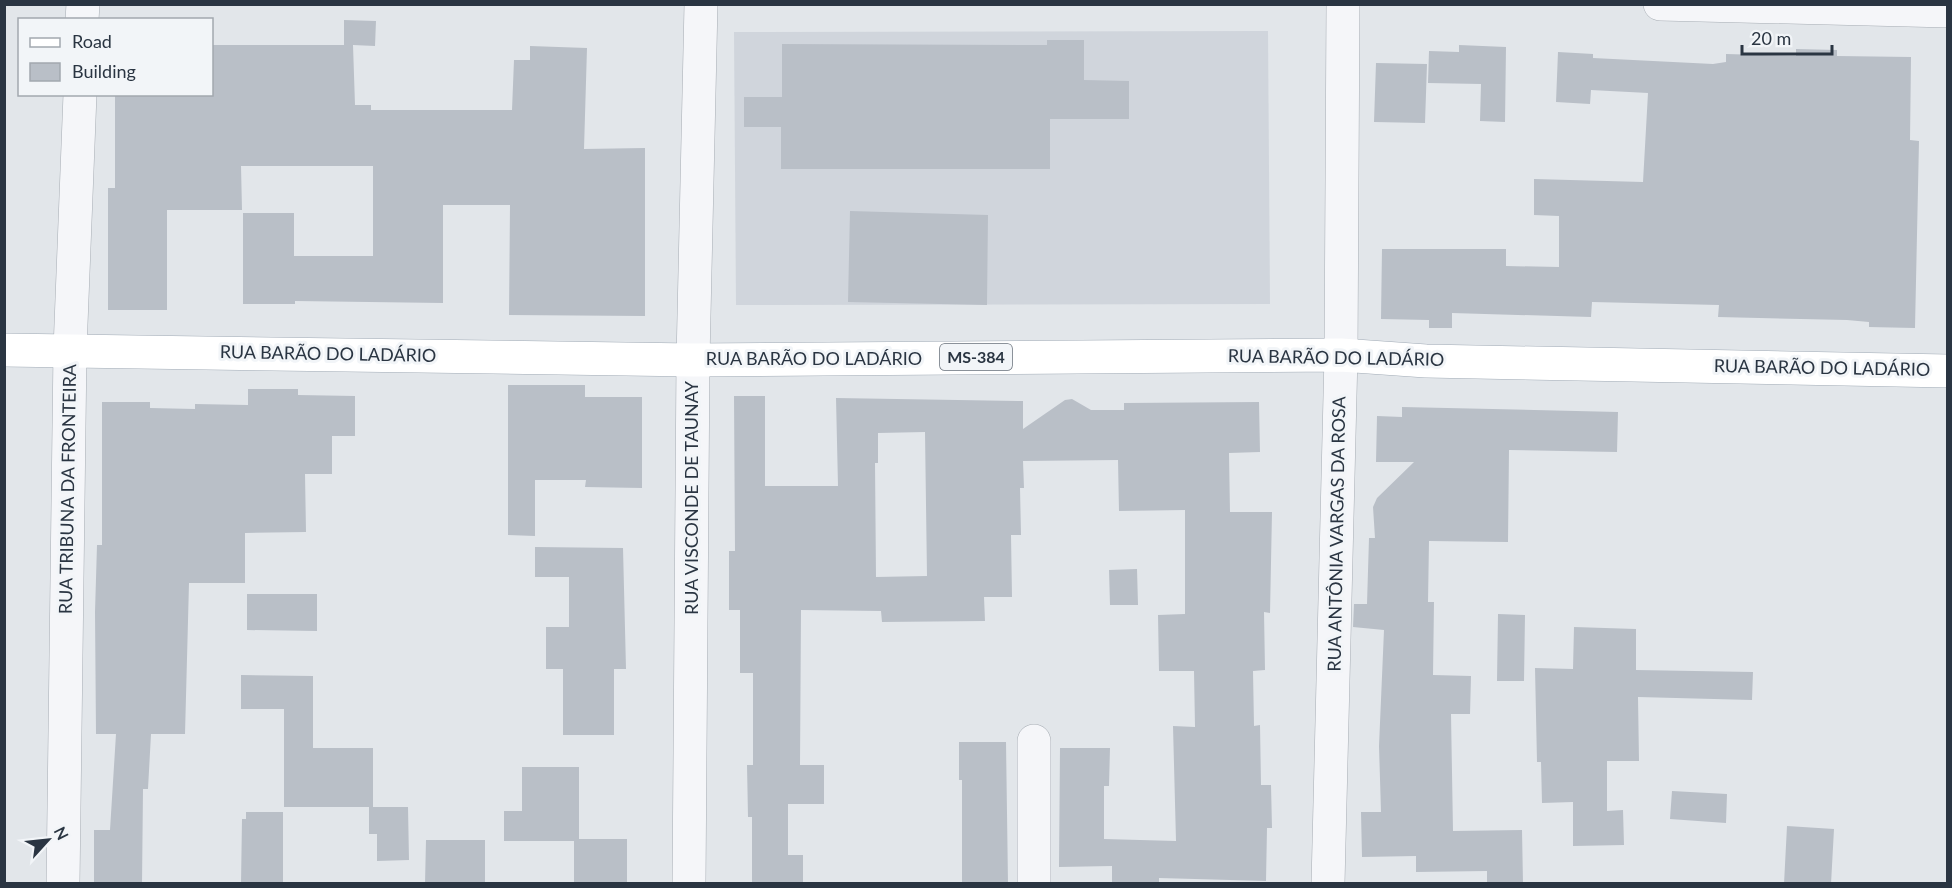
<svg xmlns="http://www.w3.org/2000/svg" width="1952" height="888" font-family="Lato,sans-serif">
<rect width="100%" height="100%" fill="#e2e6ea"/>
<path fill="#d0d5dc" d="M1268,31l2,273 -534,1 -2,-273z"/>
<path fill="#b9bfc7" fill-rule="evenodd" d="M344,20l32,1 -1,25 -22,-1 2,60h16v5h141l2,-50h16v-14l57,2 -3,101 61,-1v168l-136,-1 1,-110h-67v98l-148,-2v3h-52v-91h51v43h79v-90h-132l1,44h-75v100h-59v-122h7v-94h97v-49h135h-3z
M1047,40h37v40l45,1v38h-79v50h-269v-42h-37v-30h38v-53l265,1z
M1459,45l47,2 -1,75 -25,-1 1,-37 -53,-1 1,-32 30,1z
M1796,49l41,1v6l74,1 -1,83 9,1 -4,187 -46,-1v-5l-22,-2 -129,-3 1,-12 -127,-3 -1,15 -139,-4v15h-23v-8l-48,-1 1,-70h124v17l53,1v-51l-25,-1v-36l109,3 5,-89 -57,-3 -1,14 -34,-2 2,-50 35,2v4l120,6 13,-2v-8l70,2z
M1376,63l51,1 -2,59 -51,-1z
M850,211l138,4 -1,90 -139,-3z
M508,385h77v12h57v91l-57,-1 1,-7h-51v56l-27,-1z
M248,389h50v6l57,1v40h-23v38h-27l1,58 -61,1v50h-56l-4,151h-34l-3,55h-5l-1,95h-48v-54h16l6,-96h-20l-1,-122 2,-67h5v-143h48v6l45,1v-5l53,1z
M734,396h31v90h73l-2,-88 187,3v28l42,-29 7,-1 19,11h33v-7l135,-1 1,50 -31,1 1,59h42l-2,101 -6,-1 1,58 -12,1 1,55 6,-1 1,60h10l1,43h-5l-1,53 -107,-3v6h-47v-18l-53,1 1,-119h50l-1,38h-5v53l72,2 -3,-115 22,1 -1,-56h-35l-1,-56 27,-1v-104l-66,1 -1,-51 -95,1 1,27h-4l1,47h-10l1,62h-28l1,24 -103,1 -1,-11 -80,-1 -1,155h24v39h-36v51h15v29h-51v-67h-4l-1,-52h6v-92h-13v-63h-11v-59h6zM925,432l2,144 -51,1 -1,-114h3v-30z
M1402,407l216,5 -1,40 -108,-2 -1,92 -79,-1 -1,61h6l-1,73 38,1 -1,38h-19l2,117 69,-1 1,54h-36v-13l-71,1v-16l-54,1 -1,-45h20l-2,-66 5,-116 -31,-3 1,-23h13l2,-66h6l-2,-31 4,-9 37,-36h-38l1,-46 25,1z
M535,547l88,1 3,121h-12v66h-51v-66h-17v-42h23v-50h-34z
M1137,569l1,36h-28l-1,-35z
M247,594h70v37l-70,-1z
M1498,614l27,1 -1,66h-27z
M1574,627l62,2v41l117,2 -1,28 -114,-3 1,64h-32v50l16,-1 1,35 -51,1v-44l-31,1 -1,-41h-4l-2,-94 38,1z
M241,675l72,1v72h60v59h-89v-98h-43z
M959,742h47l2,142h-46v-104h-3z
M522,767h57v72h48v45h-53v-43h-70v-30h18z
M1672,791l55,3 -1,29 -56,-4z
M369,807h39l1,53 -32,1v-27h-8z
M246,812h37v72h-42l1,-65h4z
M1787,826l47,3 -3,55h-47z
M426,840h59v44h-60z"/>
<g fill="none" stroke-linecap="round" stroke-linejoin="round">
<defs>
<path id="minor" d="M1660,4l288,7
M82,20l1,-16
M63,884l7,-534 10,-256
M689,884l4,-524 8,-356
M1034,884v-143
M1328,884l13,-529 2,-351"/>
<path id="major" d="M4,350l689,10 648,-5 85,6 522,10"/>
</defs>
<use href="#minor" stroke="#a7adb4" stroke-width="34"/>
<use href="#major" stroke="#a1abb6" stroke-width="34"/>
<use href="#minor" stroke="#f5f6f9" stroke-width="33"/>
<use href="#major" stroke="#fff" stroke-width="33"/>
</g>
<g text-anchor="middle" stroke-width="6" stroke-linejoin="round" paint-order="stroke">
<rect fill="#f2f5f8" stroke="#666f79" stroke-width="1.5" x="940" y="344" width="72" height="26" rx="4.5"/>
<g font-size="16" font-weight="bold" fill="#2a3542">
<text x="976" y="363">MS-384</text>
</g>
<g font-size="18" fill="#2a3542" stroke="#f2f5f8">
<text transform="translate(328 354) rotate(1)" y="6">RUA BARÃO DO LADÁRIO</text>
<text transform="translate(1336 358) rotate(1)" y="6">RUA BARÃO DO LADÁRIO</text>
<text x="814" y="365">RUA BARÃO DO LADÁRIO</text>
<text transform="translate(1822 368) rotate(1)" y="6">RUA BARÃO DO LADÁRIO</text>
<text transform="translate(68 489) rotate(-89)" y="6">RUA TRIBUNA DA FRONTEIRA</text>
<text transform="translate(692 498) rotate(-90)" y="6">RUA VISCONDE DE TAUNAY</text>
<text transform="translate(1337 534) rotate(-89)" y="6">RUA ANTÔNIA VARGAS DA ROSA</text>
</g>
</g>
<rect width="1952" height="888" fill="none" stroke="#2a3542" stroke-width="12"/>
<rect x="18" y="18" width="195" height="78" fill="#f2f5f8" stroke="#a2a8af" stroke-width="1.5"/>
<rect x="30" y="38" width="30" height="9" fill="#ffffff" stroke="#a2a8af" stroke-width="1.5"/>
<text x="72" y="48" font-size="18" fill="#2a3542">Road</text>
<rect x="30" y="63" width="30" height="18" fill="#b9bfc7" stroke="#a2a8af" stroke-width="1.5"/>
<text x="72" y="78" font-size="18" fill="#2a3542">Building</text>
<g transform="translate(48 840) rotate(63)" stroke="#f2f5f8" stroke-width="4.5" paint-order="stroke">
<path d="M0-4.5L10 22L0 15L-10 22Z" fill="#2a3542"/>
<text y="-9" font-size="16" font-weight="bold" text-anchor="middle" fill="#2a3542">N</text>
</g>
<path d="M1742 45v9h90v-9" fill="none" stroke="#2a3542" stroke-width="3"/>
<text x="1751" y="45" font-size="18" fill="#2a3542" stroke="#f2f5f8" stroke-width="4.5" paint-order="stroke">20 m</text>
</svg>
